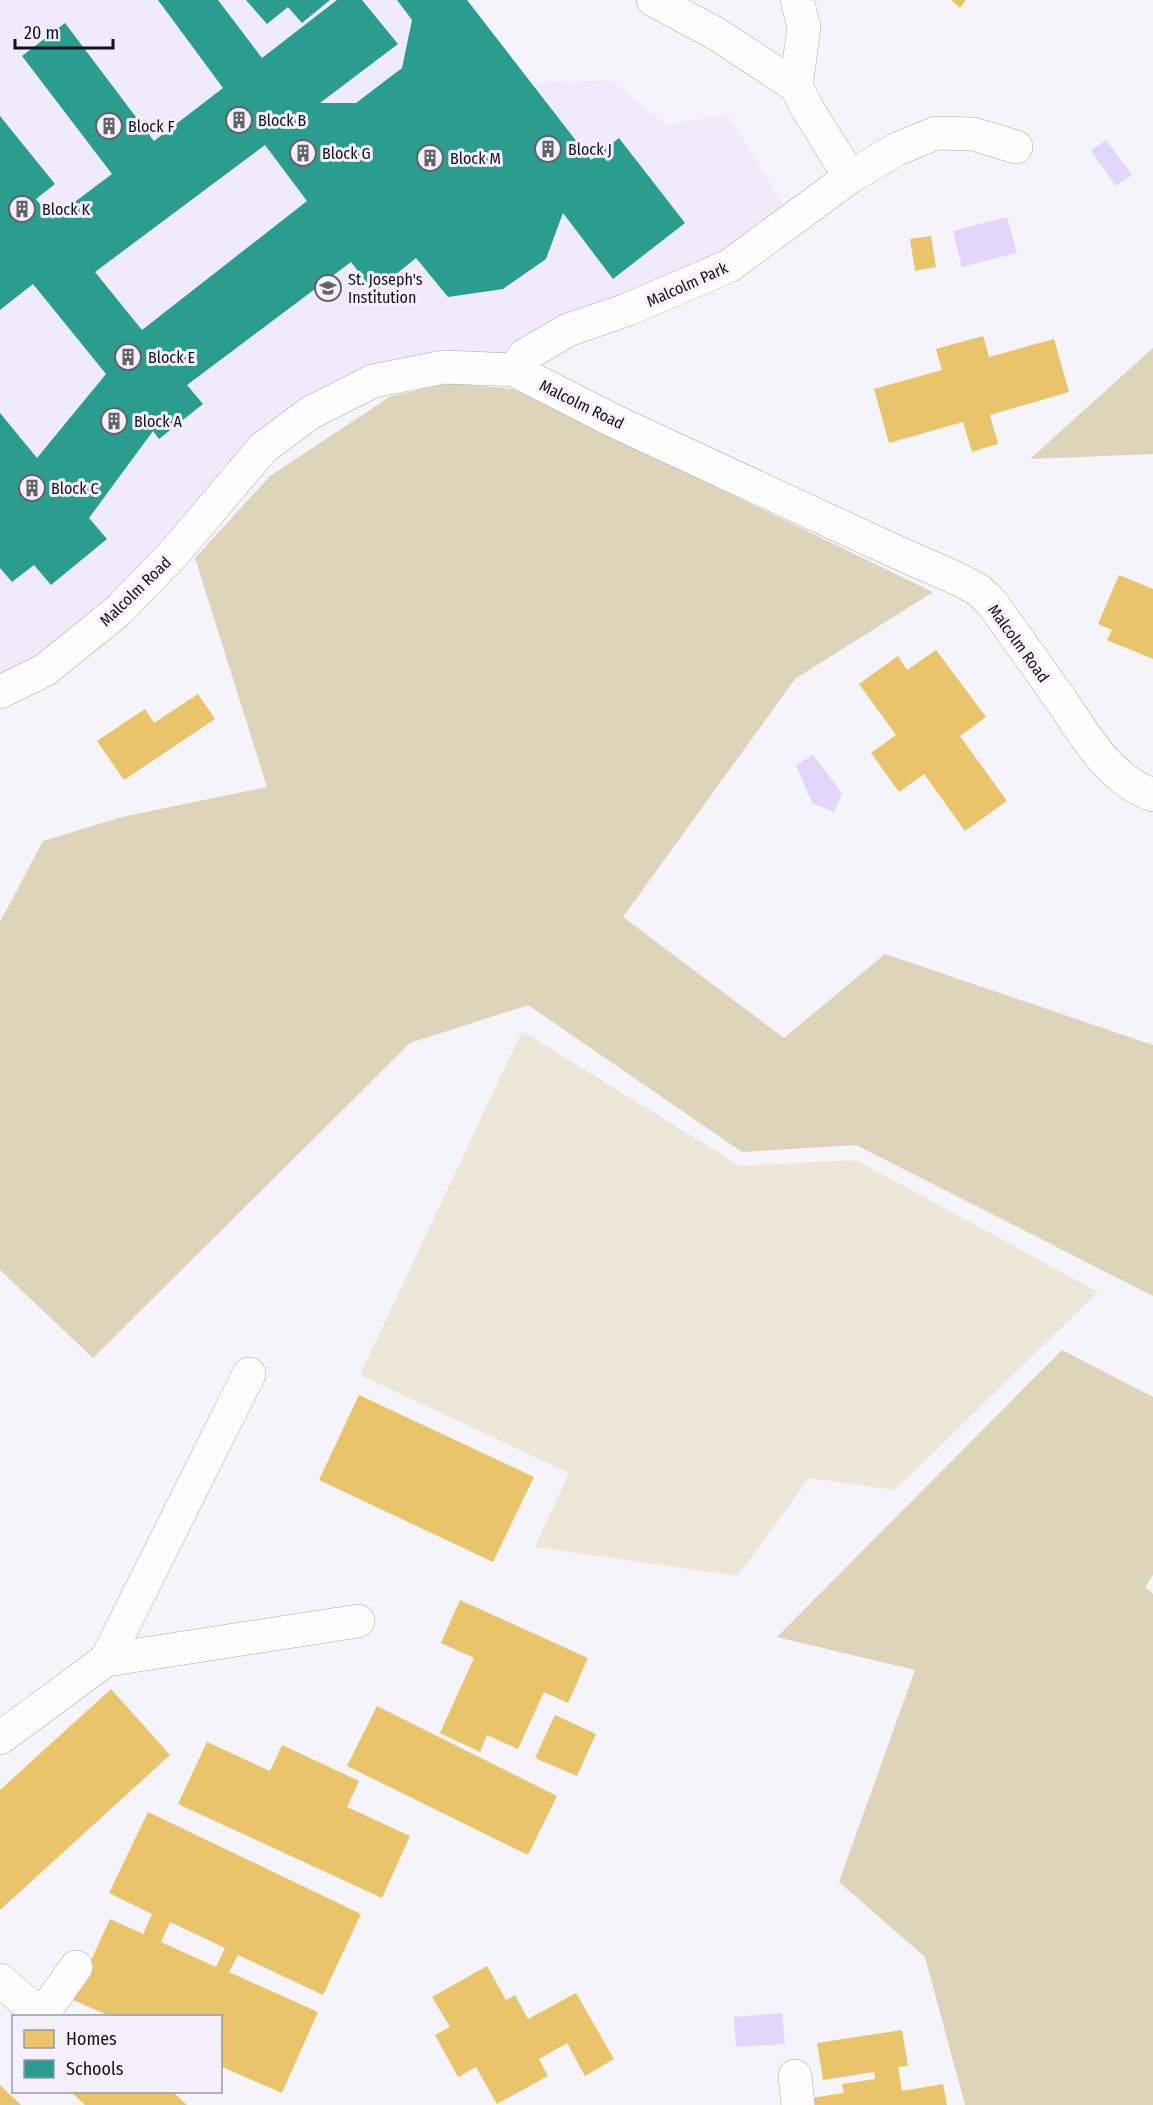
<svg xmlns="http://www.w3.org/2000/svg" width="1153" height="2105" font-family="'Fira Sans Condensed',sans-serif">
<rect width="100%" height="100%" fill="#f5f4fa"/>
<path fill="#f0ebfc" d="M0,0h465l61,83 85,-3 56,45 60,-11 61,98 -274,158 -192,26 -203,214 -119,82z"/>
<path fill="#ede7d8" d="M522,1031l218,135 116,-6 242,132 -203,198 -86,-12 -71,98 -203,-29 34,-74 -209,-98z"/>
<path fill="#ddd4ba" d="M1153,348v106l-123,5z
M450,383l64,6 419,203 -138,87 -172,238 161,121 101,-84 268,91v251l-297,-151 -114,7 -214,-147 -118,38 -317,315 -93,-88v-348l43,-81 79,-24 145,-30 -72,-229 75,-82 121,-80z
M1062,1350l91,47v178l-8,12 8,7v511h-188l-40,-148 -86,-75 76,-212 -138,-33z"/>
<path fill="#e2d7fb" d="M1106,140l26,35 -16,11 -25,-35z
M1007,217l10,36 -55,14 -9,-36z
M813,755l29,38 -8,19 -22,-9 -16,-38z
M782,2013l3,31 -49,3 -2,-30z"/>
<path fill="#e9c46a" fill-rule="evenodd" d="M951,0h15l-6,8z
M931,236l5,31 -21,4 -5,-32z
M983,336l6,21 65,-18 15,53 -79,23 8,29 -26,8 -9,-30 -74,21 -15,-54 68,-19 -6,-21z
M1119,575l34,14v70l-46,-19 5,-10 -14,-6z
M936,650l50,67 -26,19 47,65 -42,30 -41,-57 -25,18 -28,-39 25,-18 -37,-51 39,-28 9,14z
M198,694l17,25 -91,61 -27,-39 48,-32 9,14z
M359,1395l175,82 -41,85 -174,-82z
M460,1600l128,58 -20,45 -24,-11 -26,57 -31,-14 -7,17 -40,-19 34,-75 -33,-15z
M111,1689l59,66 -170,155v-120z
M377,1706l180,90 -29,59 -181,-89z
M555,1715l41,19 -19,42 -42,-18z
M207,1742l63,29 12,-26 77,36 -12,26 63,29 -28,62 -204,-94z
M148,1812l213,102 -38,81 -85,-40 -9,17 89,40 -36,81 -62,-27v-50h-110l-37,-16 37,-81 33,15 9,-20 -43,-21zM170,1922l55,26 -9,19 -55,-25z
M487,1966l19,34 9,-5 13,24 48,-26 38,66 -29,17 -18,-33 -28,16 9,17 -51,28 -21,-37 -18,10 -23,-42 15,-8 -18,-30z
M902,2030l6,36 -10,1 4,24 41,-7 4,21h-135l-1,-7 33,-5 -2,-9 33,-5 -1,-7 -51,8 -6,-37z
M0,2085l21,20h-21z
M71,2092h102l14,13h-102z"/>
<path fill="#2a9d8f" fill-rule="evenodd" d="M158,0h60l44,58 75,-58h25l36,44 -78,59h36l46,-35 10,-48 -15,-20h70l124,160 28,-22 66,85 -72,56 -50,-66 -17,46 -43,30 -55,8 -32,-39 -42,34 -23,-30 -164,123 16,19 -44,35 -6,-8 -64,87 18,21 -56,46 -17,-20 -22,17 -12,-14v-155l37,45 69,-84 -73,-90 -33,26v-194l55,68 -19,15 16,20 60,-45 -90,-118 43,-33 89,118 69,-53zM265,145l42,56 -165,129 -47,-58z
M246,0h84l-28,23 -14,-16 -21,17z"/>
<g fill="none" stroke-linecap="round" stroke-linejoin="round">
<defs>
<path id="minor" d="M653,0l62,33 81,53 11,22 43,69
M796,86l8,-59 -7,-27
M514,370l11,-15 43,-25 61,-21 100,-43 121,-89 47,-28 39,-16 37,1 43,13
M0,692l45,-22 74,-60 56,-58 88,-104 47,-35 63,-32 71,-14 70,3 100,51 278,129 68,30 17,9 14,13 16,22c18,25 36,51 54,76 25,37 48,79 92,95
M106,1660l143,-286
M0,1738l106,-78 252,-39
M0,1980l31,27 16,1 29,-41
M795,2076l3,29"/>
</defs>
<use href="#minor" stroke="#acabb1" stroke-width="34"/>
<use href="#minor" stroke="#fefdfe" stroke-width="33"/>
</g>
<defs>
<symbol id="building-ring" viewBox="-11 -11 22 22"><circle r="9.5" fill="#f4f0fe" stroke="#636268" stroke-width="1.5"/><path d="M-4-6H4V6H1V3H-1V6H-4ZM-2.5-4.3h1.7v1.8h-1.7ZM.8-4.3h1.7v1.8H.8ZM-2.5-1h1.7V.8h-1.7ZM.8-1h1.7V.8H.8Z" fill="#636268"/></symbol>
<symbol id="school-ring" viewBox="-11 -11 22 22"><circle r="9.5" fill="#f4f0fe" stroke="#636268" stroke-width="1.5"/><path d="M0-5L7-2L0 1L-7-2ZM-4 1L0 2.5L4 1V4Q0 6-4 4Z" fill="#636268"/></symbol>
</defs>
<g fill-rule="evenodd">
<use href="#building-ring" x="224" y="105" width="30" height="30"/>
<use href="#building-ring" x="94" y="111" width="30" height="30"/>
<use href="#building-ring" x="533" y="134" width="30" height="30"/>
<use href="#building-ring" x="288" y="138" width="30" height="30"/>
<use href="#building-ring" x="415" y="143" width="30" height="30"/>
<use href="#building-ring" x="7" y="194" width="30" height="30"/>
<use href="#school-ring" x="313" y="273" width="30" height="30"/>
<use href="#building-ring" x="113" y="342" width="30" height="30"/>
<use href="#building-ring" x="99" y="406" width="30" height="30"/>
<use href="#building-ring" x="17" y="473" width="30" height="30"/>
</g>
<g text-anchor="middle" stroke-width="6" stroke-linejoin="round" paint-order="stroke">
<g font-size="16" fill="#151319" stroke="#f4f0fe" text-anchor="start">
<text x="258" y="126">Block B</text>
<text x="128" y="132">Block F</text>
<text x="568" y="155">Block J</text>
<text x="322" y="159">Block G</text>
<text x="450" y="164">Block M</text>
<text x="42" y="215">Block K</text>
<text x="348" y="285">St. Joseph's<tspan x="348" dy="18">Institution</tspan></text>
<text x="148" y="363">Block E</text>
<text x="134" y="427">Block A</text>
<text x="51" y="494">Block C</text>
</g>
<g font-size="16" fill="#151319" stroke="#f4f0fe">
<text transform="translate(687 284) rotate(-24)" y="6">Malcolm Park</text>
<text transform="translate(582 404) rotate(26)" y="6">Malcolm Road</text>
<text transform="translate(135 591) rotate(-44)" y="6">Malcolm Road</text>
<text transform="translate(1019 643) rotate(54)" y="6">Malcolm Road</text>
</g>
</g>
<rect x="12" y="2015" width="210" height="78" fill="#f4f0fe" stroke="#9b98a2" stroke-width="1.5"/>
<rect x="24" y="2030" width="30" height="18" fill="#e9c46a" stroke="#9b98a2" stroke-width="1.5"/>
<text x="66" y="2045" font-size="18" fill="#151319">Homes</text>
<rect x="24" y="2060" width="30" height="18" fill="#2a9d8f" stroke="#9b98a2" stroke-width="1.5"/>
<text x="66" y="2075" font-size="18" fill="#151319">Schools</text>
<path d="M15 39v9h98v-9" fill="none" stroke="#151319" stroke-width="3"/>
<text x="24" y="39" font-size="18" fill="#151319" stroke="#f4f0fe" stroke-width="4.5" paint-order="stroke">20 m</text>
</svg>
